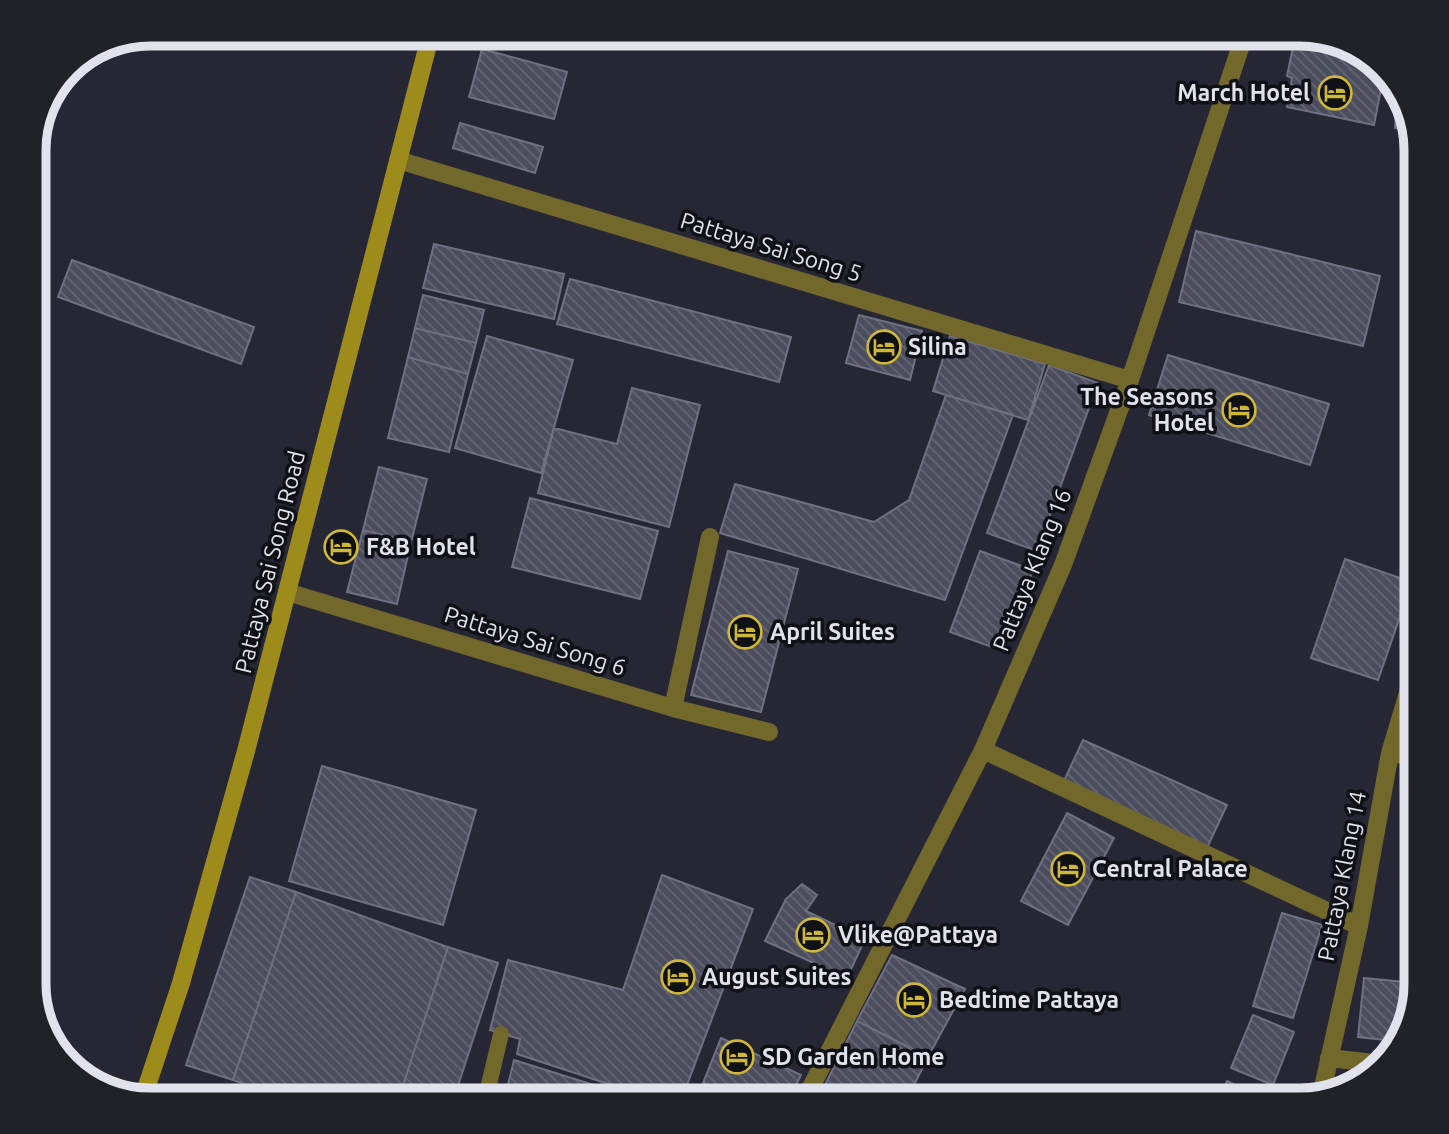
<svg xmlns="http://www.w3.org/2000/svg" width="1449" height="1134" font-family="Ubuntu,sans-serif">
<defs>
<pattern id="building-back-hatch" width="6" height="6" patternUnits="userSpaceOnUse" patternTransform="scale(1.75)"><rect width="6" height="6" fill="#4b4c5d"/><path d="M-1 5l2 2M0 0l6 6M5-1l2 2" fill="none" stroke="#656674"/></pattern>
</defs>
<rect width="100%" height="100%" fill="#262635"/>
<path fill="url(#building-back-hatch)" stroke="#6f7082" stroke-width="2" d="M1296,33l80,29 8,11 -10,52 -87,-18 5,-29 -5,-2z
M482,49l85,23 -13,47 -85,-22z
M1406,106l5,23 -16,-1 1,-17 9,1z
M460,123l83,24 -8,26 -82,-25z
M1196,231l184,45 -17,70 -184,-44z
M434,244l130,30 -10,45 -131,-31z
M34,256l13,5 -13,39z
M72,260l182,67 -13,37 -183,-67z
M570,279l221,58 -12,45 -222,-58z
M423,295l61,15 -8,33 -61,-15z
M859,315l63,16 -12,49 -64,-17z
M415,328l61,15 -8,31 -60,-17z
M487,336l86,24 -32,113 -86,-25z
M950,336l95,28 -17,56 -95,-29z
M1168,355l161,49 -19,61 -161,-50z
M408,357l60,17 -19,78 -61,-14z
M1049,365l49,18 -61,168 -50,-18z
M632,388l68,17 -31,122 -131,-34 16,-65 63,16z
M946,395l67,20 -68,185 -225,-67 15,-49 139,38 35,-22z
M379,467l48,12 -16,63 -48,-12z
M530,498l128,33 -18,68 -128,-32z
M363,530l48,12 -14,62 -50,-12z
M728,551l70,18 -37,143 -70,-17z
M980,551l53,19 -30,81 -53,-19z
M1345,559l67,23 -34,98 -67,-22z
M1083,740l144,65 -20,43 -144,-65z
M322,766l154,44 -33,115 -154,-44z
M1067,813l47,25 -46,87 -47,-24z
M662,875l91,34 -72,192h-21l-143,-47 3,-15 -30,-9 18,-70 115,30z
M250,877l46,15 -63,188 -47,-15z
M802,884l15,11 -11,16 59,28 -18,39 -82,-37 21,-42z
M296,892l152,55 -50,154h-111l-54,-21z
M1282,913l40,12 -29,93 -40,-12z
M448,947l50,16 -45,138h-55z
M892,955l73,34 -37,68 -71,-36z
M1364,978l52,5 -22,58 -36,-4z
M1253,1015l41,17 -21,53 -42,-17z
M857,1021l71,36 -22,44h-89z
M721,1038l80,37 -13,26h-45l-40,-18z
M514,1060l131,41h-141z
M1354,1074l12,3 -15,12z
M1227,1081l39,19v1h-48z
M695,1093l19,8h-22z"/>
<g fill="none" stroke-linecap="round" stroke-linejoin="round">
<path stroke="#72682b" stroke-width="16" d="M485,1101l16,-67"/>
<path stroke="#72682b" stroke-width="18" d="M398,160l732,220
M287,592l386,116 96,24
M673,708l37,-171
M983,750l376,176
M1390,753l26,4
M1329,1058l54,6
M1321,1096l38,-170 31,-173 26,-87
M804,1101l179,-351 80,-185 67,-185 115,-347"/>
<path stroke="#9d8b1c" stroke-width="18" d="M73,1071l81,30
M143,1098l38,-115 65,-232 185,-718"/>
</g>
<defs>
<symbol id="hotel-ring" viewBox="-11 -11 22 22"><circle r="9.5" fill="#101017" stroke="#ceb838" stroke-width="1.5"/><path d="M-6-4.5h1.5V1H6V5H4.5V3h-9V5H-6ZM-4 0a1.8 1.8 0 1 1 3.6 0ZM.5 0V-2.5h3Q6-2.5 6 0Z" fill="#ceb838"/></symbol>
</defs>
<g fill-rule="evenodd">
<use href="#hotel-ring" x="1316" y="74" width="38" height="38"/>
<use href="#hotel-ring" x="865" y="328" width="38" height="38"/>
<use href="#hotel-ring" x="1220" y="391" width="38" height="38"/>
<use href="#hotel-ring" x="322" y="528" width="38" height="38"/>
<use href="#hotel-ring" x="726" y="613" width="38" height="38"/>
<use href="#hotel-ring" x="1049" y="850" width="38" height="38"/>
<use href="#hotel-ring" x="794" y="916" width="38" height="38"/>
<use href="#hotel-ring" x="659" y="958" width="38" height="38"/>
<use href="#hotel-ring" x="895" y="981" width="38" height="38"/>
<use href="#hotel-ring" x="718" y="1038" width="38" height="38"/>
</g>
<g text-anchor="middle" stroke-width="7" stroke-linejoin="round" paint-order="stroke">
<g font-size="23" font-weight="bold" fill="#e1e2ec" stroke="#101017" text-anchor="start">
<text x="1310" y="101" text-anchor="end">March Hotel</text>
<text x="908" y="355">Silina</text>
<text x="1214" y="405" text-anchor="end">The Seasons<tspan x="1214" dy="26">Hotel</tspan></text>
<text x="366" y="555">F&amp;B Hotel</text>
<text x="770" y="640">April Suites</text>
<text x="1092" y="877">Central Palace</text>
<text x="838" y="943">Vlike@Pattaya</text>
<text x="702" y="985">August Suites</text>
<text x="939" y="1008">Bedtime Pattaya</text>
<text x="762" y="1065">SD Garden Home</text>
</g>
<g font-size="23" fill="#e1e2ec" stroke="#101017">
<text transform="translate(771 247) rotate(17)" y="8">Pattaya Sai Song 5</text>
<text transform="translate(270 562) rotate(-76)" y="8">Pattaya Sai Song Road</text>
<text transform="translate(1032 570) rotate(-68)" y="8">Pattaya Klang 16</text>
<text transform="translate(535 641) rotate(17)" y="8">Pattaya Sai Song 6</text>
<text transform="translate(1342 876) rotate(-79)" y="8">Pattaya Klang 14</text>
</g>
</g>
<path d="M0 0H1449V1134H0ZM150 46H1300A104 104 0 0 1 1404 150V984A104 104 0 0 1 1300 1088H150A104 104 0 0 1 46 984V150A104 104 0 0 1 150 46Z" fill="#212128" fill-rule="evenodd"/>
<path fill="none" stroke="#e1e2ec" stroke-width="9" d="M150 46H1300A104 104 0 0 1 1404 150V984A104 104 0 0 1 1300 1088H150A104 104 0 0 1 46 984V150A104 104 0 0 1 150 46Z"/>
</svg>
